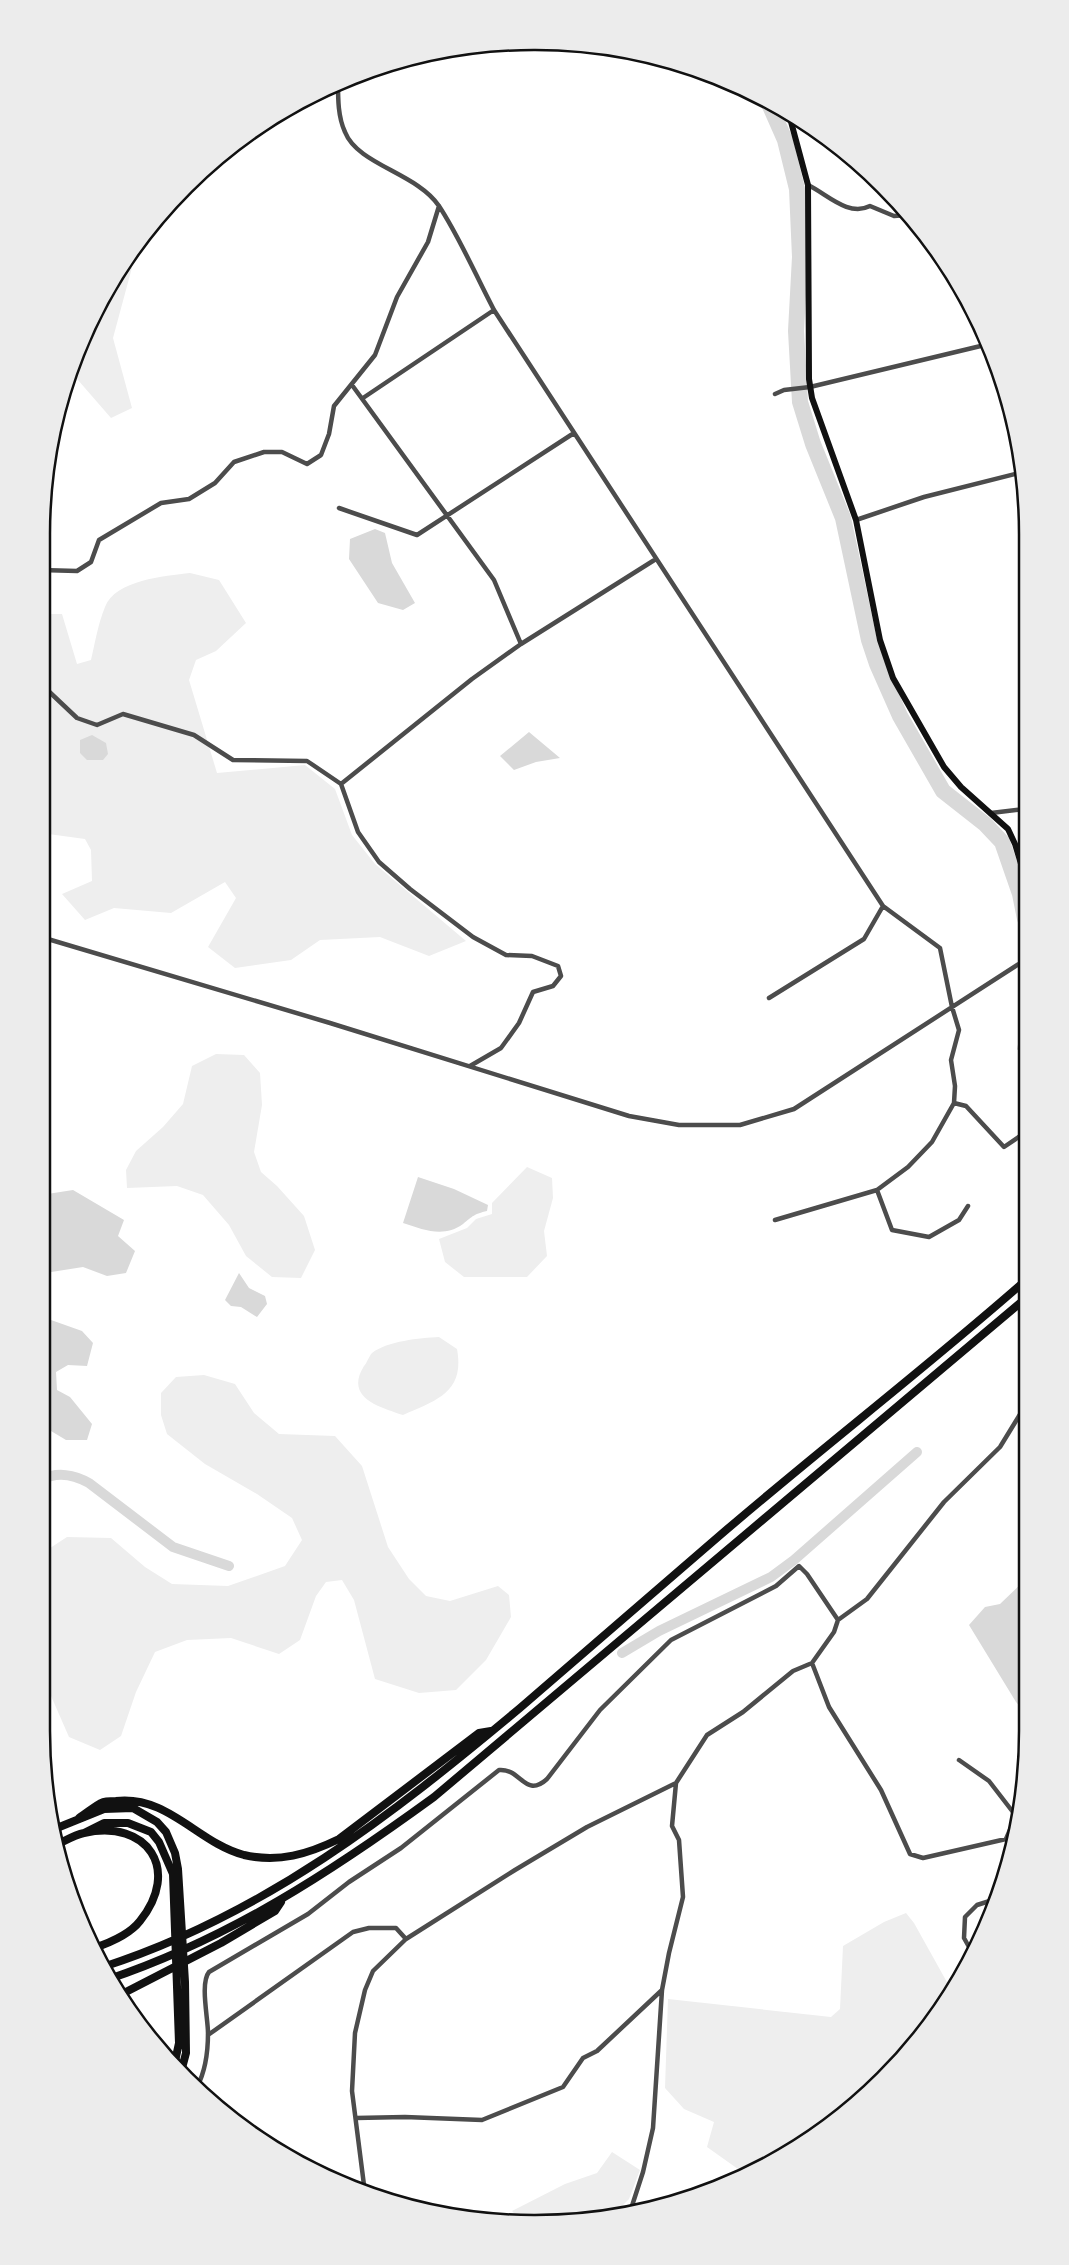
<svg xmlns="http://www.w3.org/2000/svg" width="1069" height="2265" font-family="'Archivo Narrow',sans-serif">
<rect width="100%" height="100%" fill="#fff"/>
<path fill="#eee" d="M136,247l1,2 -24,89 19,70 -21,10 -40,-46c12,-39 39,-94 65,-125z
M190,573l29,7 27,43 -30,28 -20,9 -7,20 28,93 88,-8 30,24 17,46 23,29 91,77 -37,15 -49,-19 -60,3 -29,20 -56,8 -27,-21 28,-49 -11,-16 -54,31 -57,-5 -29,12 -23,-26 30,-13 -1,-31 -6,-11 -44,-6v-219h21l15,50 14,-4c4,-17 7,-36 14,-53 10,-27 60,-31 85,-34z
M216,1054l28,1 16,18 2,32 -8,47 7,20 16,14 27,30 11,34 -14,28 -29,-1 -26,-21 -17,-31 -26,-30 -26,-9 -50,2 -1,-18 10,-19 27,-24 20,-23 9,-38z
M527,1167l25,11 1,20 -9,33 3,25 -20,21h-63l-19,-15 -6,-23 28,-11 9,-9 16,-5v-11z
M439,1337l18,12c8,43 -20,51 -54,66 -23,-8 -59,-17 -39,-49 3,-3 5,-10 8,-13 15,-12 48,-15 67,-16z
M204,1375l31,9 19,29 25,21 56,2 27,30 26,81 21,32 17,17 24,5 48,-15 11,9 2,22 -25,43 -30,30 -37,3 -44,-14 -21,-79 -12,-20 -16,2 -10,14 -16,44 -21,14 -48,-16 -44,2 -32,12 -19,40 -15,44 -21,14 -31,-13 -28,-64v-119l26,-17 44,1 34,29 27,17 56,2 57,-20 17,-26 -10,-22 -35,-24 -52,-30 -38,-30 -6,-19v-22l15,-16z
M906,1913l8,10 34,61v12l-43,60 -70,66 -54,36 -36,16 -38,-27 7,-25 -30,-13 -19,-21 3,-89 163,18 9,-8 3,-63 41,-24z
M612,2152l28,18 -11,29 -12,12 -1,5c-29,6 -64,10 -93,7l-11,-12 53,-27 32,-11z"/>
<path fill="#d9d9d9" d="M375,529l10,4 7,30 23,40 -12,7 -25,-7 -29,-44 1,-20z
M529,732l31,26 -24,4 -22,8 -14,-14z
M92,735l14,8 2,11 -5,6h-16l-7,-7v-13z
M418,1177l36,12 34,16 -1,6c-13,3 -14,5 -24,13 -19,14 -39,6 -60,-1z
M73,1190l51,30 -6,16 17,15 -9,22 -19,3 -24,-9 -38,6 -4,17v-95z
M239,1273l10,15 16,8 2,8 -10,13 -16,-10 -10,-1 -6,-6z
M41,1301l10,19 31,11 11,12 -6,23 -19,-1 -12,7 1,18 13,7 22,27 -5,16h-21l-20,-12 -5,2z
M1027,1578l1,138 -12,-14 -47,-77 16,-18 15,-3z"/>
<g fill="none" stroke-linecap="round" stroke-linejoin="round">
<path stroke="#d9d9d9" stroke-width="2.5" d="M1020,818h5"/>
<path stroke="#d9d9d9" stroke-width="10" d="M41,1480c16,-9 34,-5 48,3l84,64 56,19
M622,1653l37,-22 112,-54 23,-17 123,-108"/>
<path stroke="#d9d9d9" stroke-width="16" d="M770,106l15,34 12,49 3,68 -4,74 4,71 13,42 30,74 26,122 8,24 23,52 43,75 42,33 17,18 18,52 5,25"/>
<path stroke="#4c4c4c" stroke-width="4.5" d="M338,83c0,16 0,34 7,49 13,33 72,41 94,74 21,32 37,70 55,104l389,596 57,42 12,59 7,23 -8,30 4,26 -1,17 -22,39 -24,25 -31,23 -102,30
M808,185c19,9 40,32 62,21l24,10 13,-1
M352,385l142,195 27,64
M775,394l9,-4 26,-3 179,-43
M363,398l131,-88
M339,508l78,27 157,-102
M856,520l68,-23 99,-25
M41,570l36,1 14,-9 8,-22 62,-37 28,-4 26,-16 19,-21 30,-10h18l25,12 14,-9 8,-21 5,-28 41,-51 22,-58 31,-55 11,-36
M41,647l4,-7 -4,-20
M41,684l36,34 20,7 26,-11 71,21 39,25 74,1 34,23 17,48 21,30 31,27 63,48 33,18 26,1 26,10 3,10 -8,10 -20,6 -14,31 -18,25 -31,18
M341,784l131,-105 49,-35 135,-85
M991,813l34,-4
M41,937l289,86 299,93 50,9h61l54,-16 231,-149
M1020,963l4,10 -4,76 5,14
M769,998l95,-59 19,-33
M954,1103l12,3 38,41 22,-15
M877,1190l15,40 37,7 30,-17 9,-14
M812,1663l17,44 52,83 29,64 13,4 83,-19 10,-23 -27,-35 -30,-21
M973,1954l-9,-16 1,-21 12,-12 19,-6
M208,2035l145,-103 16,-4h27l10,11
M197,2087c9,-17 11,-35 11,-54 0,-15 -8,-50 1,-61l99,-58 41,-32 52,-34 98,-78c22,-2 26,29 48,9l53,-69 71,-70 105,-54 23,-20 8,8 31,46
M356,2118l49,-1 77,3 81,-33 20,-29 14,-7 65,-61
M365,2193l-13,-102 3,-58 10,-43 8,-19 33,-32 109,-69 72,-43 89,-44
M630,2212l13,-40 10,-44 9,-138 7,-37 14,-56 -4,-57 -7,-14 4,-43 31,-48 36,-23 50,-41 19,-8 22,-31 4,-12 29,-21 77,-97 56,-55 27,-44"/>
<path stroke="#111" stroke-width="6" d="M790,118l18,67 1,194 3,19 44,122 24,120 13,38 51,89 17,20 47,42 7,15 10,33"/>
<path stroke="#111" stroke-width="8" d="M79,1818c7,-5 15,-11 22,-15 4,-2 10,-2 15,-2 52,-6 82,42 128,54 35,8 64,-1 95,-16l140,-106 12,-2
M52,1830l52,-21 29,-1 24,14 9,10 9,21 3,16 7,113 1,71 -5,19
M84,1833l20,-10h24l23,9 8,10 14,32 6,169 -5,23
M56,1845c9,-4 18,-10 28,-12 64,-14 97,37 56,88 -10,13 -31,22 -46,27
M103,1967c161,-52 289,-152 417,-259 66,-57 132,-114 198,-171 101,-87 208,-169 308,-257
M109,1979c121,-41 222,-107 325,-182l592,-499
M120,1995l101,-52 54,-32 6,-9"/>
</g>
<path d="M0 0H1069V2265H0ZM534 50H535A484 484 0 0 1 1019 534V1731A484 484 0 0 1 535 2215H534A484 484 0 0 1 50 1731V534A484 484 0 0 1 534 50Z" fill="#ececec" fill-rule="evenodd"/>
<path fill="none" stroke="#111" stroke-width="2.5" d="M534 50H535A484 484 0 0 1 1019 534V1731A484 484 0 0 1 535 2215H534A484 484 0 0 1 50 1731V534A484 484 0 0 1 534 50Z"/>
</svg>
